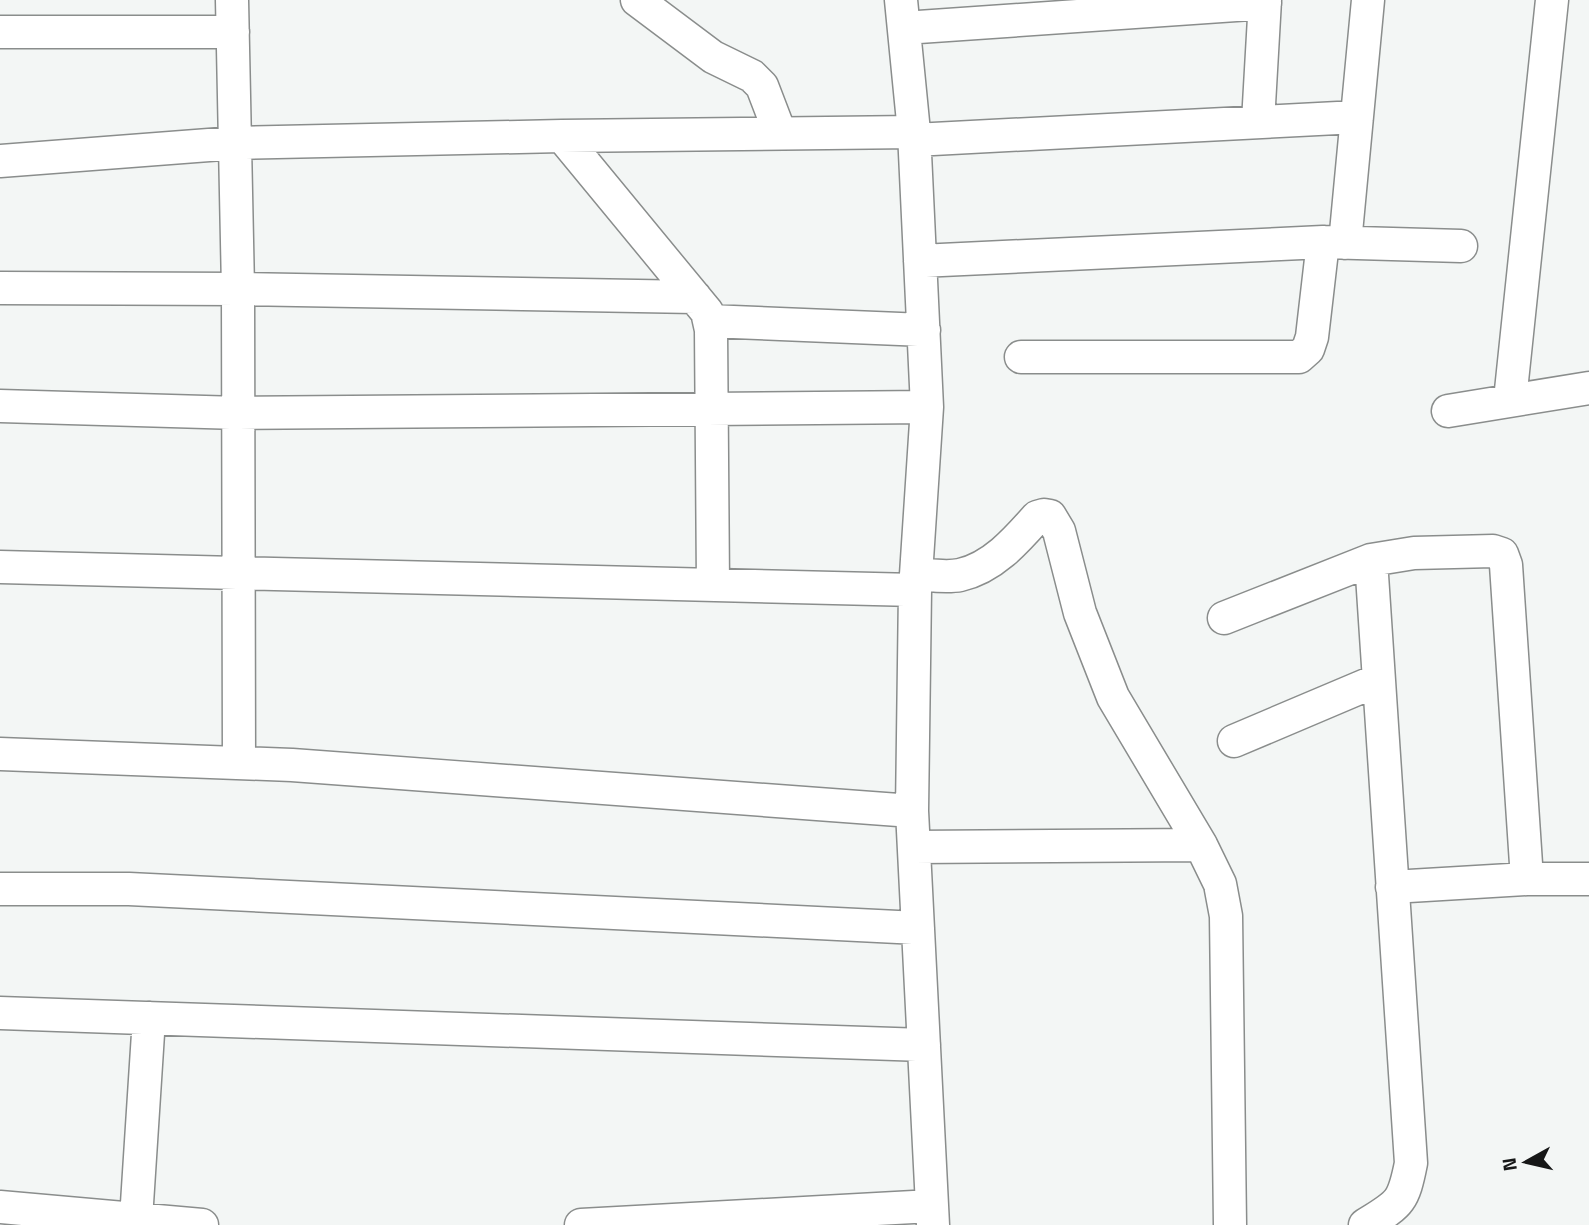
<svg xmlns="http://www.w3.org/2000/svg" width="1589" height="1225" font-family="'Titillium Web',sans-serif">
<rect width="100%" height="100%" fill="#f3f6f5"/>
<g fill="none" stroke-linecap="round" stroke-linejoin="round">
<defs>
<path id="street" d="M232,0l6,289 1,474
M637,0l76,57 39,19 10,10 18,47
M901,0l13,132 13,275 -12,183 -3,221 21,414
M904,28l361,-25
M0,32h233
M1258,122l7,-122
M562,136l145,176 4,18 2,255
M914,140l443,-23
M0,161l235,-18 327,-7 352,-4
M1345,243l23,-243
M920,261l403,-19 138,4
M0,288l238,1 457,8
M709,321l215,9
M1021,357h278l9,-8 4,-12 11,-95
M1510,400l42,-400
M0,406l239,7 688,-6
M1448,411l141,-23
M0,567l915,23
M916,574c14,1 30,4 44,1 32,-7 56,-34 77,-58l7,-2 6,1 9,15 21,82 33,84 88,148 19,39 6,32 4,309
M1224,618l147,-58 43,-7 79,-2 9,3 4,11 21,314
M1234,741l144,-61
M0,754l292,11 620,46
M914,847l287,-2
M1392,887l135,-8h62
M0,889h129l789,39
M0,1013l924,32
M0,1207l202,18
M136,1219l13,-201
M581,1225l351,-19
M1365,1225c34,-21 38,-21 46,-62l-40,-603"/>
</defs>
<use href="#street" stroke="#8a8d8c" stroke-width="35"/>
<use href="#street" stroke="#fff" stroke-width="32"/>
</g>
<g transform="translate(1526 1162) rotate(262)" stroke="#f3f6f5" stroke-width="5" paint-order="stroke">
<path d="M0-5L12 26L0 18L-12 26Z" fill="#161717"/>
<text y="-10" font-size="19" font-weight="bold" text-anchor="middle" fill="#161717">N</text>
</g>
</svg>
